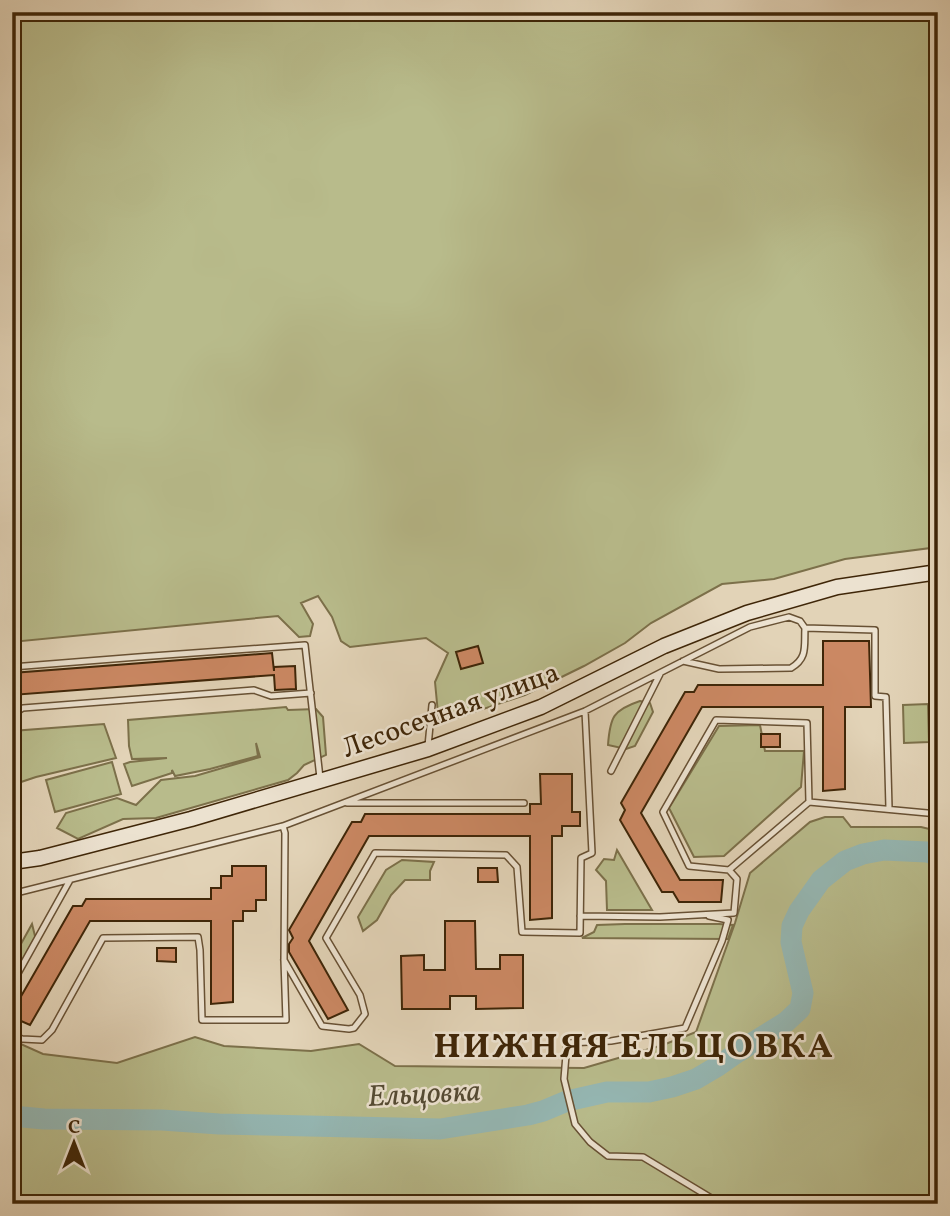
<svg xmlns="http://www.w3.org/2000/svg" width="950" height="1216" font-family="Vollkorn,serif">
<rect width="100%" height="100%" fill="#e2d3b7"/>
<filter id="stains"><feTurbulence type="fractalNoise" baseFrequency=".00286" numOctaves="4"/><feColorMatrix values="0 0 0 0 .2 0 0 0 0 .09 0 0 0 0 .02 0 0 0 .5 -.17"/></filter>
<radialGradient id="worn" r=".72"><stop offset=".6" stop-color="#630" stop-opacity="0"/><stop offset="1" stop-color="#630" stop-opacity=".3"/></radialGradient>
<path fill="#b8bb8b" stroke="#7c704a" stroke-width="2" d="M12,12h926v535l-93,12 -71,20 -52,5 -71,39 -26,20 -41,23 -59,29 -86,29 -4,-42 13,-29 -22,-15 -76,9 -9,-6 -9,-24 -14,-21 -17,7 12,21 -3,12 -11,1 -21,-21 -266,26z
M640,701l10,2 3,9 -18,34 -9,3 -18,-4c2,-28 5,-35 32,-44z
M928,704l1,38 -25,1 -1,-38z
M286,707l2,3 28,-1 7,8 3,38 -22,10 -7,8 -9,7 -132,38 -33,1 -45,20 -21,-11 9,-15 51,-15 19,7 25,-25 34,-4 65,-19 -4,-14 2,13 -48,13 -35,7 -3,-6v3l-40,13 -8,-22 6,-2 37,-4 -35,1 -3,-13 -1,-26z
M104,724l12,34 -80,19 -24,8v-54z
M760,725l5,26h39l-3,36 -77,69 -30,1 -25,-49 50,-82z
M112,762l9,32 -66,18 -9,-32z
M825,817h18l8,10h70l17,4v373h-926v-164l31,14 74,9 78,-26 29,9 87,5 48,-7 36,22 189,2 79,-23 33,-13 39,-109 15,-50 60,-51z
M617,850l35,60h-45l-1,-29 -10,-11 8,-11 10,1z
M402,860l32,2 -4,9v9h-25l-14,15 -14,25 -14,11 -5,-14 28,-47z
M32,924l4,16 -15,29 -9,1v-10z
M625,924h94l14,1 -5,14 -146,-1 12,-6 3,-7z"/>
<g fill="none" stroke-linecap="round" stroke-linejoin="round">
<path stroke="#95b7b3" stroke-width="21" d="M12,1116l32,3 118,1 57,4 221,5 88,-14 15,-4 24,-10 40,-9h42l23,-5 24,-8 22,-13 20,-14 48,-30 14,-13 3,-16 -12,-51 1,-16 7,-15 22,-31 24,-19 18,-7 21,-4 43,2 11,3"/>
</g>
<path fill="#cb8863" stroke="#3f2608" stroke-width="2" d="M823,641h46l2,66h-26v82l-22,2v-84h-121l-61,106 39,67h43l-2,22h-42l-6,-10h-11l-42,-72 5,-10 -4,-7 64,-111h9l4,-7h125z
M478,646l5,17 -22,6 -5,-17z
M272,653l2,18v-4l21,-1 1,23 -21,1 -1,-15 -262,20v-22z
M761,734h19v13h-19z
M540,774h32v38h8v14h-18v10h-10v82l-22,2v-84h-161l-60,105 39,69 -20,9 -39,-67v-8l4,-6 -4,-8 63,-108h9l4,-8h165v-10h11z
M232,866h34v34h-10v11h-13v10h-10v81l-22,2v-83h-121l-60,104 -18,-8v-5l61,-106h9l4,-7h125v-11h10v-12h11z
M478,868h19l1,14h-20z
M445,921h30l1,48h24v-14h23v53l-47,1v-13h-26v13h-48l-1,-53 23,-1v15h21z
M157,948h19v14l-19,-1z"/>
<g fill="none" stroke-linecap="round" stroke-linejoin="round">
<defs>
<path id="lane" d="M805,628l70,2v66l11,1 3,111
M12,667l126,-10 167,-12 15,133
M12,715l11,-7 231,-18 17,6 40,-3
M428,746l4,-41
M611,771l49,-97
M347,803h177
M729,870l-40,-4 -26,-54 53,-92 91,3 2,79
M12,894l271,-68 302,-115 165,-84 39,-10 11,4 5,7c-1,18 3,30 -14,40l-72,1 -36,-8
M580,916l80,1 74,-4 3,-34 -8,-9 80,-68 129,12
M709,916l19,4 -6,21 -37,87 -74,13 -44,2 -3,36 11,45 15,18 18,14 35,1 78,47
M284,960l38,66 27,3 5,-1 11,-14 -5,-19 -34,-57 49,-85 131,2 11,12 5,65 58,1 1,-75 11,-5 -7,-142
M12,984l58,-104
M12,1034l10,5 20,1 10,-10 51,-92 95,-1 2,13 2,70h84l-2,-60 1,-127 -2,-7"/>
<path id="secondary" d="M12,862l28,-4 151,-39 237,-70 113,-42 123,-61 83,-33 90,-26 101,-15"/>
</defs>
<use href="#lane" stroke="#685134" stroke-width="8"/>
<use href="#secondary" stroke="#3f2608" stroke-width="17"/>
<use href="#lane" stroke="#ece2d0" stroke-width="5"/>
<use href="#secondary" stroke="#ece2d0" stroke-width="14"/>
</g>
<g text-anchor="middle" stroke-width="5" stroke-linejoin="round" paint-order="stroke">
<g font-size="28" fill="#3f2608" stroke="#ece2d0">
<text transform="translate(450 709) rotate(-20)" y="10">Лесосечная улица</text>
</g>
<g font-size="30" font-style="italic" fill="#544a33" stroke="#ece2d0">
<text transform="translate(424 1093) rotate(-3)" y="10">Ельцовка</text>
</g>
<g font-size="35" font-weight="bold" letter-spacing="2" fill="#3f2608" stroke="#ece2d0">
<text x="634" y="1057">НИЖНЯЯ ЕЛЬЦОВКА</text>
</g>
</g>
<rect width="950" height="1216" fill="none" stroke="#e2d3b7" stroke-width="42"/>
<rect x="14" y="14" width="922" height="1188" fill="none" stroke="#3f2608" stroke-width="3.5"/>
<rect x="21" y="21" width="908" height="1174" fill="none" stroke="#3f2608" stroke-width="2"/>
<g transform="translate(74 1143)" stroke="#ece2d0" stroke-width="5" paint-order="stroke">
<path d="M0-5L12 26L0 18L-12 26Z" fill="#3f2608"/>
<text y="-10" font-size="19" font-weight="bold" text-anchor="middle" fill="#3f2608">С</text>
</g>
<rect width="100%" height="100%" filter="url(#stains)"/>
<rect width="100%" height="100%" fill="url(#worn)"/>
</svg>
